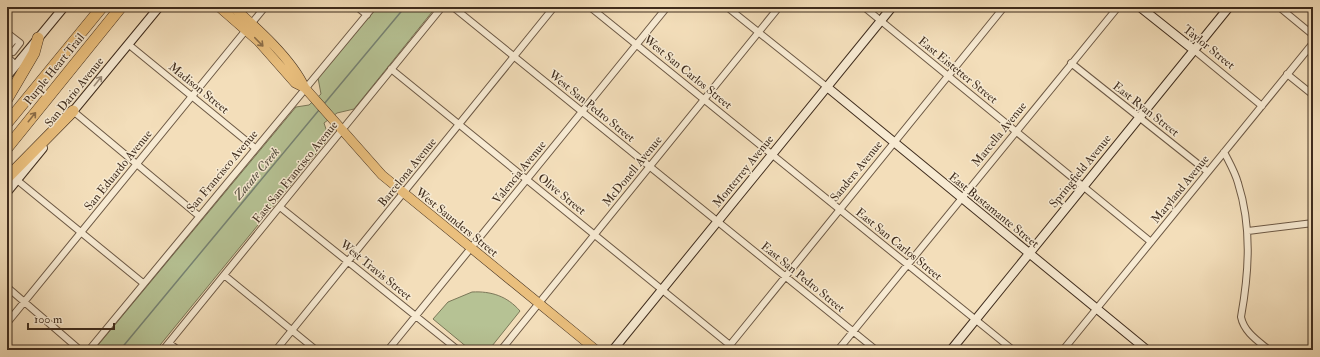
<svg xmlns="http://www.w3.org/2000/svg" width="1320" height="357" font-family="'IM FELL Double Pica',serif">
<rect width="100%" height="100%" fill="#f3deba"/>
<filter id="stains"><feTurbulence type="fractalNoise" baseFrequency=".005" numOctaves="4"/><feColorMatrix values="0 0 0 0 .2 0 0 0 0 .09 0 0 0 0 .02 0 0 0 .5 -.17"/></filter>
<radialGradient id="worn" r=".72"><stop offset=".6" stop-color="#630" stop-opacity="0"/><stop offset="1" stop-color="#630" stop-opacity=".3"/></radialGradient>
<path fill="#b6c294" stroke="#7a7758" d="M377,7h59l-82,102 -17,4 -13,10 5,15 -173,212h-62l202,-243 13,-2 12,-11 -3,-16z
M472,292c19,-1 35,4 48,19l-28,35 -13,3 -11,-1 -35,-29 15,-17z"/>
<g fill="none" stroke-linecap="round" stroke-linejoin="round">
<path stroke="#768273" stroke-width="1.5" d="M324,104l81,-97
M120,350l199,-240"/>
<defs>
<path id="street" d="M357,7l10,8
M453,7l423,343
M590,7l423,343
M727,7l100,80
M864,7l287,235
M1279,7l34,28
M251,24l14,-17
M7,33l13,10 -7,9 -6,-4 6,-7 -6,-5
M128,44l127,104
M1194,50l68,56
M7,57l9,8
M1071,63l137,109
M391,69l345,281
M1287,74l26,21
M73,111l126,105
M1224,152c5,10 11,20 14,31 14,44 11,89 3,134 3,15 17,24 28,33
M17,180l126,103
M280,207l178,143
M1248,231l65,-8
M224,275l92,75
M7,287l73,63
M7,323l239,-293
M169,343l9,7
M89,350l284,-343
M163,350l279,-343
M276,350l278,-343
M388,350l279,-343
M501,350l278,-343
M726,350l278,-343
M838,350l280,-343
M1063,350l250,-307"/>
<path id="secondary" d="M1140,7l54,43
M7,76l57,-69
M827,87l320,263
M70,115l89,-108
M7,192l36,-44
M613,350l279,-343
M951,350l278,-343"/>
<path id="primary" d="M219,7l39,34 37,42 10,5
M233,7c24,21 59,52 72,81l77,87 214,175"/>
<path id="highway" d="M7,99l27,-46 4,-15
M7,123l95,-116
M7,148l114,-141
M7,178l66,-67"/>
</defs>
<use href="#street" stroke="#6c5844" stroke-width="8"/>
<use href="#secondary" stroke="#3f2c1d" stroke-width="10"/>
<use href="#primary" stroke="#3f2c1d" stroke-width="10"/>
<use href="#highway" stroke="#3f2c1d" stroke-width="12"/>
<use href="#street" stroke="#f7ead2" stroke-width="6"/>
<use href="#secondary" stroke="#f7ead2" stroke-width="8"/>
<use href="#primary" stroke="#eabf7d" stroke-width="9"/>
<use href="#highway" stroke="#eabf7d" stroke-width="11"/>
</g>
<defs><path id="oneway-shaft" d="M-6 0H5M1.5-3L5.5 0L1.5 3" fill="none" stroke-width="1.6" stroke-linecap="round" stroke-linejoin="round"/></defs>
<g stroke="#8c6e48">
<use href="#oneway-shaft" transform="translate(259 42) rotate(46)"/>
<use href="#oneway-shaft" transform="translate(32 117) rotate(-51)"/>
</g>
<use stroke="#9b8b78" href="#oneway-shaft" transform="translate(98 81) rotate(-51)"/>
<g text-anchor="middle" stroke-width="3" stroke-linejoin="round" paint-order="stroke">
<g font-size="12" fill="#3f2c1d" stroke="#f7ead2">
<text transform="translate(1209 47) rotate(39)" y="4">Taylor Street</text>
<text transform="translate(54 69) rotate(-51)" y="4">Purple Heart Trail</text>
<text transform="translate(958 70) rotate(39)" y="4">East Eistetter Street</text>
<text transform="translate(688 72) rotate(39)" y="4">West San Carlos Street</text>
<text transform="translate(199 88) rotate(39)" y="4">Madison Street</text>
<text transform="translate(74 92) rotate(-51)" y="4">San Dario Avenue</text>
<text transform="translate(592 106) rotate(39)" y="4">West San Pedro Street</text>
<text transform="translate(1146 109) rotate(38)" y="4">East Ryan Street</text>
<text transform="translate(999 134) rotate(-51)" y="4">Marcella Avenue</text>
<text transform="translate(118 170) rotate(-51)" y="4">San Eduardo Avenue</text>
<text transform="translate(222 171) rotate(-50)" y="4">San Francisco Avenue</text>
<text transform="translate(632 171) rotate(-51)" y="4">McDonell Avenue</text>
<text transform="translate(743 171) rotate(-51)" y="4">Monterrey Avenue</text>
<text transform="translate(856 171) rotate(-51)" y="4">Sanders Avenue</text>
<text transform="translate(1080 171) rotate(-51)" y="4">Springfield Avenue</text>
<text transform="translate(295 172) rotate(-51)" y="4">East San Francisco Avenue</text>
<text transform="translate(407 172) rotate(-51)" y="4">Barcelona Avenue</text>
<text transform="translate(519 172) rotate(-51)" y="4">Valencia Avenue</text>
<text transform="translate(1180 189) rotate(-51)" y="4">Maryland Avenue</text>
<text transform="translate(562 194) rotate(39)" y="4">Olive Street</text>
<text transform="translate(994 210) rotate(39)" y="4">East Bustamante Street</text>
<text transform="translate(457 222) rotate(39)" y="4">West Saunders Street</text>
<text transform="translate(899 244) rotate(39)" y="4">East San Carlos Street</text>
<text transform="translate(376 270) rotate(39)" y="4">West Travis Street</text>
<text transform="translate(803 277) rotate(39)" y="4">East San Pedro Street</text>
</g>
<g font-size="13" font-style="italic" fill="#565041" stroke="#f7ead2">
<text transform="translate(256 173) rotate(-50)" y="5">Zacate Creek</text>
</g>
</g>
<rect width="1320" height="357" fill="none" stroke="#f3deba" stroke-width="24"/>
<rect x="8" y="8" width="1304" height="341" fill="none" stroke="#3f2c1d" stroke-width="2"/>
<rect x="12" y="12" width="1296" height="333" fill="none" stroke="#3f2c1d"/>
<path d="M28 323v6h86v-6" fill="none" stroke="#3f2c1d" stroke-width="2"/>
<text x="34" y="323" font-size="12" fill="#3f2c1d" stroke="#f7ead2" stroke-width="3" paint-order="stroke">100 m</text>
<rect width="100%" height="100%" filter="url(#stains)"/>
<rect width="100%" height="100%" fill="url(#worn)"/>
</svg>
